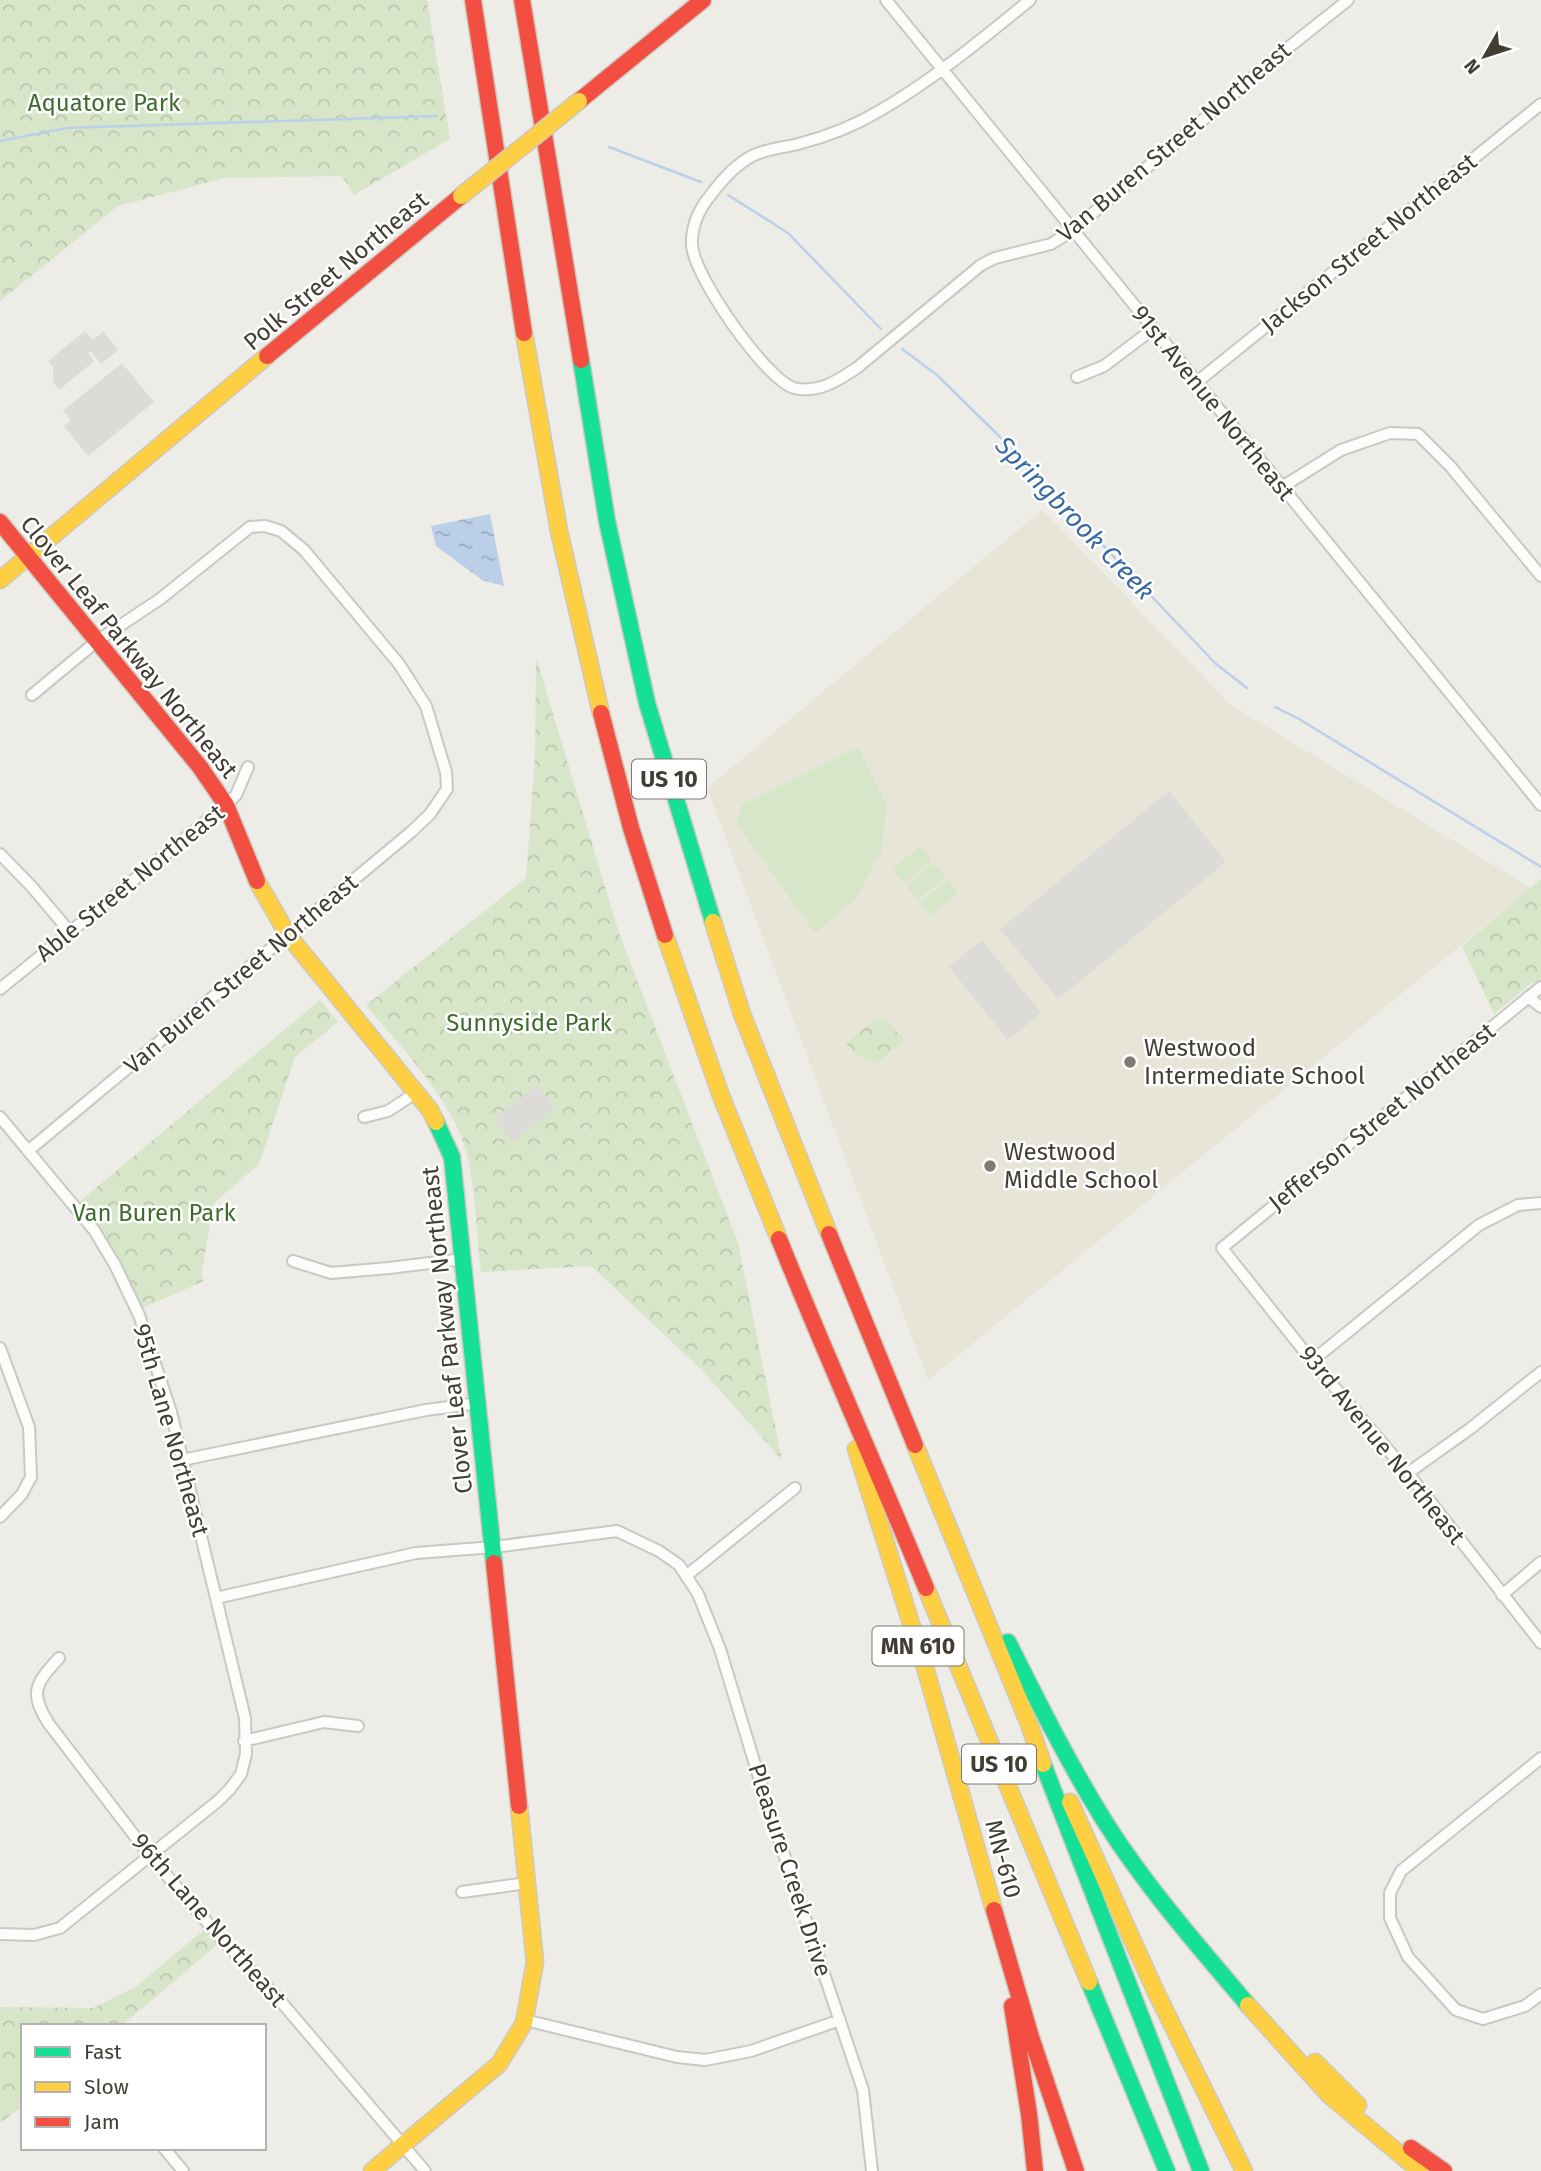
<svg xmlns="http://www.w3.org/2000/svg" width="1541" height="2171" font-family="'Fira Sans',sans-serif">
<defs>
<pattern id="park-crowns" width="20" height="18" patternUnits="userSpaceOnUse" patternTransform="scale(1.75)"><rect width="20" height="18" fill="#d7e6c9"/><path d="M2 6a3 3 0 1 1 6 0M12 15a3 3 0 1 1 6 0" fill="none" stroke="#bac6ad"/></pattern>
<pattern id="water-ripples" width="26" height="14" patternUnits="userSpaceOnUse" patternTransform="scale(1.75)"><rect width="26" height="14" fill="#bbd0e8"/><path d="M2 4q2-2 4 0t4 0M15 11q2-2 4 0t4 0" fill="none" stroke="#9aaabd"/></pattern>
</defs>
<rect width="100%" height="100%" fill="#edece7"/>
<path fill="#e7e5d7" d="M1042,510l189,195 300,183 -603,492 -221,-592z"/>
<path fill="#d7e6c9" d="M858,747l29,59 -6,47 -27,48 -39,32 -79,-110 6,-18z
M921,846l11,14 -28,23 -12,-14z
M934,863l12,14 -29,23 -11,-14z
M948,880l11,13 -29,23 -11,-13z"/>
<path fill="url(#park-crowns)" d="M0,0h427l23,139 -96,56 -12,-19 -117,2 -107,28 -118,95z
M536,657l83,276 119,310 44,217 -81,-91 -110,-103 -110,6c-5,-42 -5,-87 -17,-127 -15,-49 -66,-101 -98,-140l160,-127 9,-124z
M1541,879v113l-8,-10 -39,32 -32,-68z
M320,1000l18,22 -43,35 -36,107 -46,40 -11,69 2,8 -62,27c-17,-39 -39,-71 -64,-105z
M886,1019l18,21 -27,24 -24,-11 -7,-10 26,-21z
M204,1930l14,14 -97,82h-98v80l-23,17v-116l93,1 41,-20z"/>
<path fill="#dcdbd7" d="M85,331l8,9 10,-9 15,19 -17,14 -10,-13 -3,2 6,8 -35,29 -6,-8v-15l-5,-6z
M122,363l32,39 -66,54 -24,-30 7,-6 -8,-9z
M1169,791l57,71 -168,137 -58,-70z
M982,940l59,73 -33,27 -59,-73z
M537,1085l18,22 -42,35 -19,-23z"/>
<path fill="url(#water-ripples)" d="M490,514l14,72 -22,-6 -46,-34 -5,-20z"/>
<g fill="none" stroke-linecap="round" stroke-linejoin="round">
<path stroke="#bbd0e8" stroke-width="2.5" d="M0,141l67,-13 370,-12
M609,147l92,35
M728,195l60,38 93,96
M902,349l35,26 59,58 220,231 31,24
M1275,707l24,12 242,148"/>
<defs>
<path id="street" d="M886,0l655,805
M1030,0c-48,39 -96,79 -149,110 -25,15 -55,27 -83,34 -16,4 -32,5 -46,12 -17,9 -31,25 -42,40 -11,13 -19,31 -18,49 1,30 74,135 102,143 24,6 45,-8 64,-21l123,-102 14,-7 56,-14 22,-14 216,-183 59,-47
M1077,377l27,-11 49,-37
M1197,382l344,-278
M1282,487l59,-37 49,-17 28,1 32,32 91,110
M0,854l32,33 38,45
M1541,987l-319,261 90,113 96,112 133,170
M0,989l226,-184 10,-10 12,-28
M1528,997l13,10
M0,1117l94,113 21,35 24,50 32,97 74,306 1,36 -5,20 -11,15 -12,12 -158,127 -26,7 -34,-1
M364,1117l24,-6 29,-19
M28,1151l383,-319 19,-18 17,-25 -1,-17 -20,-66 -27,-42 -95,-114 -23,-19 -16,-5 -15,1 -90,72 -63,42 -65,54
M293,1261l38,12 58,-5 74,-9
M0,1348l29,79 2,50 -9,17 -22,23
M1312,1361l167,-136 39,-20 23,-2
M182,1460l244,-50 53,-7
M1408,1473l63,-45 70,-56
M686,1576l109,-88
M1502,1595l39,-33
M216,1598l200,-45 78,-6 123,-16 42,20 20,14 19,29 22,55 47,155 96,286 9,81
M59,1658c-24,26 -30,35 -10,66l101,132 69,80 64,68 142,167
M244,1741l80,-19 34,4
M1541,1758l-140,113 -11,22v25l18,39 48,53 27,9 42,-13 16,-12
M462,1892l65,-9
M525,2020l152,37 28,3 46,-9 89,-31
M164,2148l19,23"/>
<path id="fast" d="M581,360l26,161 40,182 66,219
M436,1122l16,35 42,406
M1008,1642c31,62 62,124 99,183 41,64 92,122 141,180
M1043,1764l158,407
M1089,1982l78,189"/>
<path id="slow" d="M524,333l35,198 42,182
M0,580l267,-224
M257,881l31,54 142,175 6,12
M713,922l29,92 87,220
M665,935l56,161 58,143
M915,1445l114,279 14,40
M856,1449l71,225 67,236
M926,1588l163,394
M1070,1802l85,188 89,181
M1248,2005l81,90 91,76
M1315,2062l43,43
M372,2171l127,-107 25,-41 11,-61 -16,-156"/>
<path id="jam" d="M473,0l51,333
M522,0l59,360
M579,101l124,-101
M267,356l194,-160
M0,522l200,245 26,38 31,76
M601,713l30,115 34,107
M829,1234l86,211
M779,1239c47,117 99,232 147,349
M494,1563l25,243
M994,1910l37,127 45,134
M1012,2006l17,108 6,57
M1411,2148l33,23"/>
</defs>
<use href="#street" stroke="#c9c8c3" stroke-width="14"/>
<use href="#fast" stroke="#ccc9be" stroke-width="19"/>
<use href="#slow" stroke="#ccc9be" stroke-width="19"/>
<use href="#jam" stroke="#ccc9be" stroke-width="19"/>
<use href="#street" stroke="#fcfcfb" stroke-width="10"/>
<use href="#fast" stroke="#16e098" stroke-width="16"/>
<use href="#slow" stroke="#ffcf43" stroke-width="16"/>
<use href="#jam" stroke="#f24e42" stroke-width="16"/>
<defs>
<path id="slow-bridge" d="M461,196l118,-95"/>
</defs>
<use href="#slow-bridge" stroke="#ccc9be" stroke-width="19" stroke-linecap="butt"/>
<use href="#slow-bridge" stroke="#ffcf43" stroke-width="16"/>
</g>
<g fill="#7e7b73" stroke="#fff" stroke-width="2.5">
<circle cx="1130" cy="1062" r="7"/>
<circle cx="990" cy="1166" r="7"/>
</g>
<g text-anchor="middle" stroke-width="5" stroke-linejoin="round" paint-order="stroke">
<g fill="#fff" stroke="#7b7872" stroke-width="2">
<rect x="632" y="759.5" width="74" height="39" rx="5"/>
<rect x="872.5" y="1626.5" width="91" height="39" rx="5"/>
<rect x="962" y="1744.5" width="74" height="39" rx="5"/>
</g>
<g font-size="23" font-weight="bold" fill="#423e35">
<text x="669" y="787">US 10</text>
<text x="918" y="1654">MN 610</text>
<text x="999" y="1772">US 10</text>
</g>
<g font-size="24" fill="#3e6d2e" stroke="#fff">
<text x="104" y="111">Aquatore Park</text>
<text x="529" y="1031">Sunnyside Park</text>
<text x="154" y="1221">Van Buren Park</text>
</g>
<g font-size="24" fill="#423e35" stroke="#fff">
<text transform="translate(1174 142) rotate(-40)" y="8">Van Buren Street Northeast</text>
<text transform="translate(1369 243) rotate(-39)" y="8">Jackson Street Northeast</text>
<text transform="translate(336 271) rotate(-40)" y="8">Polk Street Northeast</text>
<text transform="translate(1213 403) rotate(51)" y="8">91st Avenue Northeast</text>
<text transform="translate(129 647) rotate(51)" y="8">Clover Leaf Parkway Northeast</text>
<text transform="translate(130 883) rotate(-39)" y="8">Able Street Northeast</text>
<text transform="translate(241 974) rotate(-40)" y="8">Van Buren Street Northeast</text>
<text transform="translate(1382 1117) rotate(-39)" y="8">Jefferson Street Northeast</text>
<text transform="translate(447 1330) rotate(-96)" y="8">Clover Leaf Parkway Northeast</text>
<text transform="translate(171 1430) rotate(74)" y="8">95th Lane Northeast</text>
<text transform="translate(1382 1445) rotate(51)" y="8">93rd Avenue Northeast</text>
<text transform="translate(1003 1859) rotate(75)" y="8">MN-610</text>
<text transform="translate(790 1870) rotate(72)" y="8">Pleasure Creek Drive</text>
<text transform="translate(209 1920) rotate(49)" y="8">96th Lane Northeast</text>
</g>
<g font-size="24" fill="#423e35" stroke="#fff" text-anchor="start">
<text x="1144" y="1056">Westwood<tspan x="1144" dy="28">Intermediate School</tspan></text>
<text x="1004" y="1160">Westwood<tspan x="1004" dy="28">Middle School</tspan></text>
</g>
<g font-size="26" font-style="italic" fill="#3969a2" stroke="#fff">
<text transform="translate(1075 518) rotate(46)" y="9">Springbrook Creek</text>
</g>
</g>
<rect x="21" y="2024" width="245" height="126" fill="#ffffff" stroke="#b3b2ae" stroke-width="2"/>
<rect x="35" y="2047" width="35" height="10" fill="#16e098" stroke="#b3b2ae" stroke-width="2"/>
<text x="84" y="2059" font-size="21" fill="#423e35">Fast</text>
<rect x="35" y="2082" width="35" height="10" fill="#ffcf43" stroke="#b3b2ae" stroke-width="2"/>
<text x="84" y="2094" font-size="21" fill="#423e35">Slow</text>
<rect x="35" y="2117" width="35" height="10" fill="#f24e42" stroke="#b3b2ae" stroke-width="2"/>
<text x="84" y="2129" font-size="21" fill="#423e35">Jam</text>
<g transform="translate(1485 56) rotate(231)" stroke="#ffffff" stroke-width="5" paint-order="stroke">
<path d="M0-5L12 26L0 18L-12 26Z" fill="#423e35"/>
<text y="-10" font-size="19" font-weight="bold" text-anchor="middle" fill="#423e35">N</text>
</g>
</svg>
